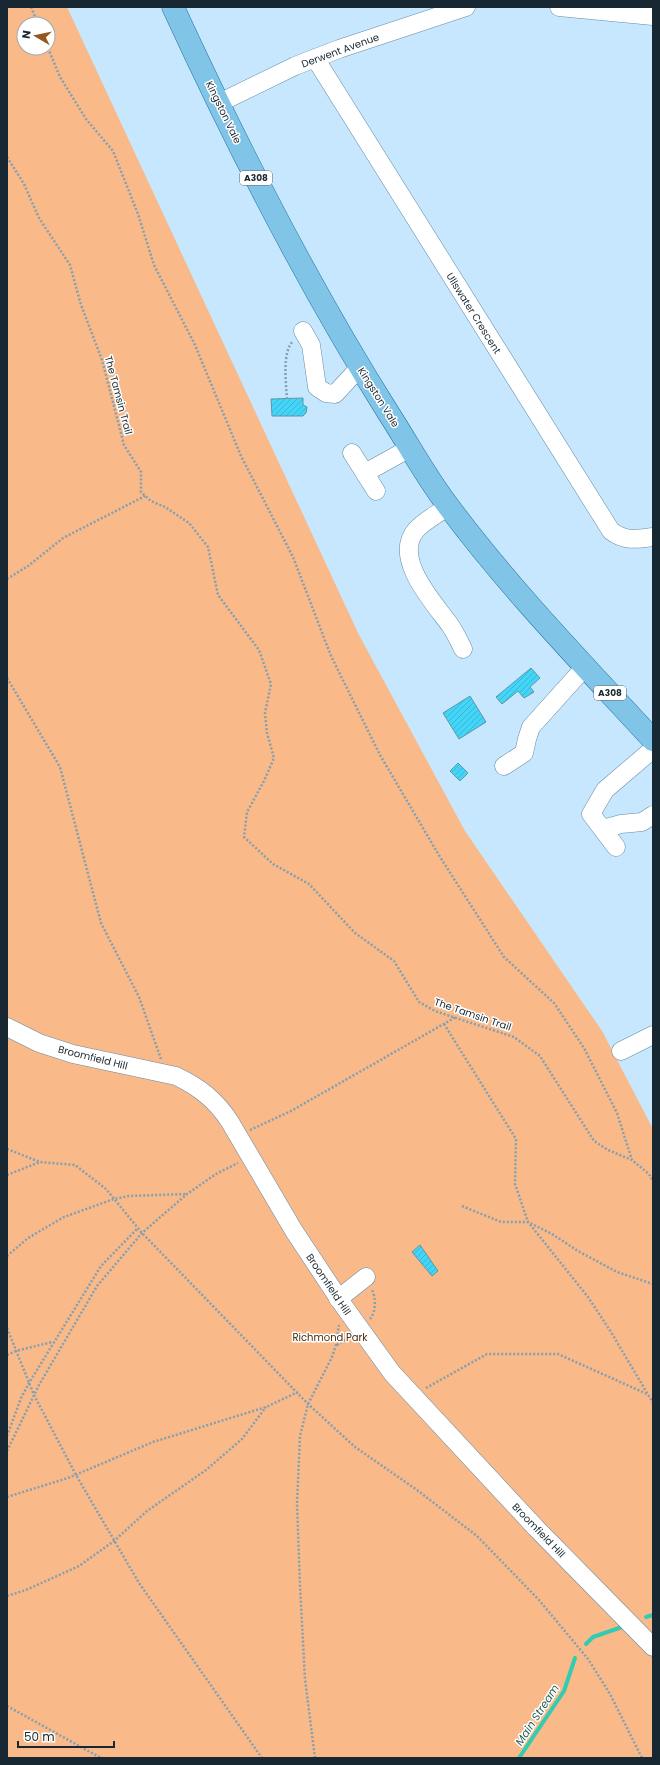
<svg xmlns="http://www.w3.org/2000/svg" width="660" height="1765" font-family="Poppins,sans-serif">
<defs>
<pattern id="building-hatch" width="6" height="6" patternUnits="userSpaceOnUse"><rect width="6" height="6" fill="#42d5f8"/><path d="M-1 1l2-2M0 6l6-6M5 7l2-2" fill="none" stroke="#39b7d5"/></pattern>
</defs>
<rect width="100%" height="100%" fill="#c6e7fd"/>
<path fill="#f9b989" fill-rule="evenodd" d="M7,7h60l292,628 106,196 137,200 51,98v629h-646zM24,24h24v24h-24z"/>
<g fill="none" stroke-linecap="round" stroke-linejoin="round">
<path stroke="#33ccb2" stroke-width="4" d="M646,1617l7,-2
M586,1644l7,-7 29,-10
M519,1758l45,-67 11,-33"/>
</g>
<path fill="url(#building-hatch)" stroke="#6295a3" d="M303,398v7l4,2 -1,6 -3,3h-31l-1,-17z
M531,668l9,10 -10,9 4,5 -10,6 -6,-7 -16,13 -6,-7z
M470,696l16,26 -27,17 -16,-26z
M458,763l10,10 -8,8 -10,-10z
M420,1245l18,26 -6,5 -20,-24z"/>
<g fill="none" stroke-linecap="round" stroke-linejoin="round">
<defs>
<path id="minor" d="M559,7l94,9
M315,58l296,473c15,11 25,8 42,6
M219,103l76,-37 44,-17 127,-42
M303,331l8,14 6,42 9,6 9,1 25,-27
M352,453l24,38
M365,473l45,-25
M448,506c-10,8 -24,15 -32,24 -24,28 18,73 34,95 5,7 9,16 13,24
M504,766l20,-13 3,-14 4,-12 54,-60
M603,829l18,-5 21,-2 11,-7
M616,847l-25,-33 14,-24 48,-41
M7,1027l32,16 34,11 103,22c23,11 40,24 54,46l64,109 49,74 49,68 144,155 117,119
M621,1051l32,-16
M338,1299l28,-22"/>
<path id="major" d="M173,7c64,139 134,277 216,407 20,31 37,63 60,93 62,83 134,157 204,233"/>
</defs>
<use href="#minor" stroke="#658ba5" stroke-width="19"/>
<use href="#major" stroke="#25739f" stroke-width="23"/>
<path stroke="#849fb0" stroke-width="2.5" stroke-dasharray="2 2" stroke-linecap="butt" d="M31,7l7,17
M48,48l12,29 26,42 27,32 25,63 16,51 41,80 46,111 52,101 38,99 49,99 60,102 64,100 50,46 30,45 33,65 15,47
M7,157l17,27 15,34 31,47 11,40 21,55 22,85 17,27v20l10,9 14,6 24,16 19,24 10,48 41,55 12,34 -6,29 2,20 7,25 -10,23 -17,31 -3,25 29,27 36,20 46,49 39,28 25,41 16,9 79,26 26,19 54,85 14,9 24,10 17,14 4,7
M287,399c-1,-16 -5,-47 6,-58
M7,579l21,-13 35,-28 82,-42
M7,678l53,89 41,156 38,74 22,62
M444,1024l72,115 -1,45 13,38 60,75 23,35 42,71
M250,1130l41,-19 165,-94
M7,1149l33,13 35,3 31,24 36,44 166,171 47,43 62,43 60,46 62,64 49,59 22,35 32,64
M7,1175l33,-13
M462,1206l39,16h27l24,12 26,17 39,21 36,12
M7,1256l21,-18 36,-21 50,-18 15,-3 58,-2
M370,1319c6,-7 6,-21 2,-29
M7,1328l27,67 42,80 63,108 123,175
M337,1345l12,-8
M7,1355l9,-4 36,-9
M426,1388l61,-34h71l89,40
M7,1436l14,-38 8,-15 72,-117 37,-38
M7,1451l32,-66 58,-99 45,-53 45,-39 29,-20 22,-11
M7,1497l61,-19 85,-36 113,-35 32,-15
M7,1596l19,-6 53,-24 35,-25 33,-30 59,-41 36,-31 24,-32
M7,1706l94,52
M315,1758l-10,-79 -5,-93 -3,-82 3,-68 8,-32 24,-47 4,-12 3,-20"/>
<use href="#minor" stroke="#fff" stroke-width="18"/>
<use href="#major" stroke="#80c4e8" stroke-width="22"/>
</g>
<g text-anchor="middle" stroke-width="3" stroke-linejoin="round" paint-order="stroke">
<g fill="#fff" stroke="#5d6870" stroke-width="1">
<rect x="240" y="171" width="32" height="14" rx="3"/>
<rect x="594" y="686" width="32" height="14" rx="3"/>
</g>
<g font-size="9" font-weight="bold" fill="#182832">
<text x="256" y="181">A308</text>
<text x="610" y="696">A308</text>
</g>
<g font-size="10" fill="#182832" stroke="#fff">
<text transform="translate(340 50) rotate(-20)" y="4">Derwent Avenue</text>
<text transform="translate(224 112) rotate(64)" y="4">Kingston Vale</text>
<text transform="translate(474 313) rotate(58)" y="4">Ullswater Crescent</text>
<text transform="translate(119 395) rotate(75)" y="4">The Tamsin Trail</text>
<text transform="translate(379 397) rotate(58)" y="4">Kingston Vale</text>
<text transform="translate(473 1014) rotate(19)" y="4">The Tamsin Trail</text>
<text transform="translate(93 1057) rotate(14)" y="4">Broomfield Hill</text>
<text transform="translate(329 1284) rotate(56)" y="4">Broomfield Hill</text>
<text transform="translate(539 1530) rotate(46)" y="4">Broomfield Hill</text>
</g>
<g font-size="10" fill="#4a290d" stroke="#fff">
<text x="330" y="1341">Richmond Park</text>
</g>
<g font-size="11" font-style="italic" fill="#296357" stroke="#fff">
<text transform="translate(537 1715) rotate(-57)" y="4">Main Stream</text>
</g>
</g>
<rect width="660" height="1765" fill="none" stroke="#182832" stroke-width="16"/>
<g transform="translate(36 36) rotate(279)"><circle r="19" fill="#ffffff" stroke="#a3a9ad"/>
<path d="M0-3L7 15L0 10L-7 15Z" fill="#96571f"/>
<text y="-6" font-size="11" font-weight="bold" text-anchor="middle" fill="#182832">N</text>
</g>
<path d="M18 1741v6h96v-6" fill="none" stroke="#182832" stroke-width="2"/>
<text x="24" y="1741" font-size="12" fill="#182832" stroke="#ffffff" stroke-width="3" paint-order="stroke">50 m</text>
</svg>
